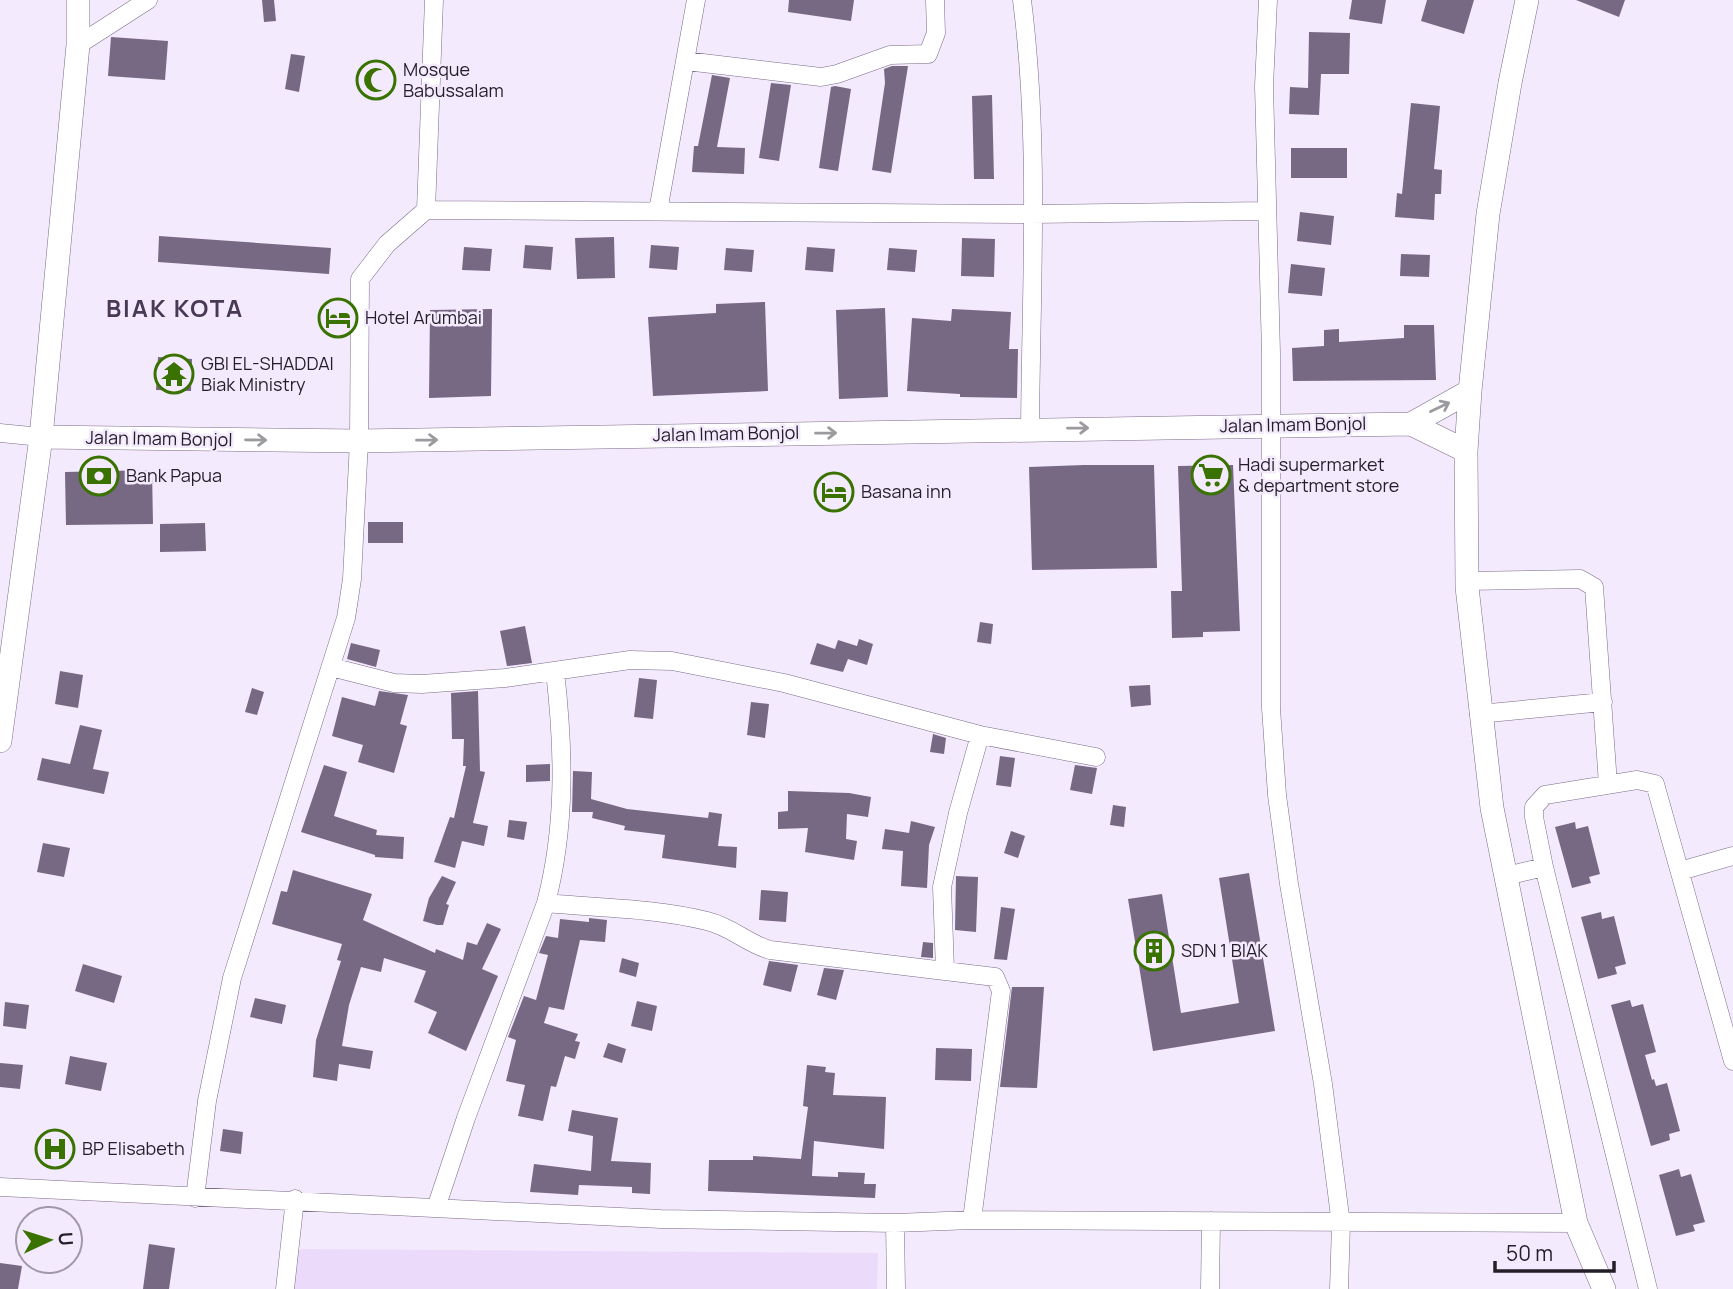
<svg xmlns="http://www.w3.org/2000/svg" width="1733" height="1289" font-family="Manrope,sans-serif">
<rect width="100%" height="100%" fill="#f4eafd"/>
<path fill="#ebdaf9" d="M303,1249l575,4 -1,36h-584l4,-38z"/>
<path fill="#776884" d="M262,0h12l2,21 -12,1z
M789,0h65l-3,21 -63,-9z
M1352,0h34l-4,24 -33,-5z
M1427,0h47l-10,34 -43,-13z
M1576,0h49l-6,17z
M1309,32l41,1 -1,41h-28l-2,41 -30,-1 1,-27 18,1z
M111,37l57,4 -3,39 -57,-4z
M291,54l14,2 -6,36 -14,-3z
M892,66h16l-17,107 -19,-3 13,-87 -1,-14z
M712,75l18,3 -13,69 28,1 -1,26 -52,-2 2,-26h4z
M771,83l20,2 -12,76 -20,-3z
M835,86l16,3 -13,82 -19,-3 12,-81z
M992,95l2,84h-20l-2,-83z
M1411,103l29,3 -6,63 8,1 -1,24h-6l-1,26 -39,-3 2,-24 5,1z
M1291,148h56v30h-56z
M1300,212l34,4 -3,29 -34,-4z
M159,236l172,12 -2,26 -171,-12z
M614,237l1,41 -38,1 -2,-41z
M962,238l33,1 -1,38 -33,-1z
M525,245l28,2 -2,23 -28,-2z
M651,245l28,2 -2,23 -28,-2z
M464,247l28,2 -2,22 -28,-1z
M807,247l28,2 -2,23 -28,-2z
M726,248l28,2 -2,22 -28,-2z
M889,248l28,2 -2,22 -28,-2z
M1401,254l29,1 -1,22 -29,-1z
M1291,264l34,4 -3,28 -34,-3z
M765,302l3,89 -115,5 -5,-79 68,-4v-9z
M885,308l3,89 -49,2 -3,-89z
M492,309l-1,87 -62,2 1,-88z
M952,309l59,3 -2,37h9l-1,49 -57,-1v-3l-53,-3 5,-73 39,3z
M1404,325h30l2,55 -143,1 -1,-33 32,-2v-16l15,-1v13l65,-4z
M158,357l34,2 -1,32 -35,-1z
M1084,465h70l3,103 -125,2 -3,-103z
M1233,465l7,166 -37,1v5l-31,1 -1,-47h11l-4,-125z
M152,470l1,54 -87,1 -1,-53z
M368,522h35v21h-35z
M205,523l1,28 -46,1v-28z
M980,622l13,2 -2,20 -14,-2z
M525,626l7,37 -25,3 -7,-35z
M859,639l14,5 -6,21 -19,-6 -5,13 -33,-8 7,-21 18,6 3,-9 19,6z
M351,643l29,7 -4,17 -29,-8z
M60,671l23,4 -5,33 -23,-4z
M639,678l18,2 -4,39 -19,-2z
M1150,685l1,20 -20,2 -2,-21z
M252,688l12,4 -7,23 -12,-3z
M379,691l29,4 -8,29 7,2 -13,47 -36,-11 5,-17 -31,-9 10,-39 33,9z
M478,691l2,80 5,1 -12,51 15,3 -4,20 -22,-5 -7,27 -21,-6 16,-45 4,1 12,-52h-3l1,-27h-12l-1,-46z
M751,702l18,2 -4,34 -18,-3z
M80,725l22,5 -9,39 16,3 -5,22 -67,-14 5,-22 28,6z
M933,734l13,4 -2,16 -14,-2z
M1000,756l15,2 -4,29 -15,-2z
M550,764v17l-24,1v-17z
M324,765l23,7 -13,44 43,14 -1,5 28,2 -1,22 -28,-2v-2l-74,-23z
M1075,765l22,3 -5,26 -22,-4z
M573,771l19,1 -1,27 36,10 81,9 1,-6 13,2 -4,32 19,1 -1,21 -74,-10 3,-23 -41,-5 1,-4 -33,-8 1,-6h-21z
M788,791l61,2 22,4 -3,20 -21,-3 -1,25 11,2 -3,19 -49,-8 3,-24 -30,1v-17l10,-1z
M1113,805l13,2 -2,20 -14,-2z
M509,820l18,2 -3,18 -17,-3z
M911,821l24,6 -6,18 -2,43 -26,-2 2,-35 -21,-2 3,-20 24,4z
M1575,822l1,7 12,-3 12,48 -11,3 2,6 -19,5 -17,-61z
M1011,831l14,5 -7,22 -14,-5z
M43,843l27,5 -6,29 -27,-5z
M293,870l79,24 -9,26 72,33 1,-4 27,11 4,-18 10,3 10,-22 14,6 -19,40 16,7 -32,75 -38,-18 9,-21 -23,-10 12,-31 -42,-13 -3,14 -20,-5 -12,38 -7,41 31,5 -3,18 -31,-5 -2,17 -24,-4 3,-37 25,-79 -4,-1 5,-16 -70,-20 9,-33 6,1z
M1249,873l26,158 -122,20 -25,-152 34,-5 19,119 58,-10 -20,-125z
M442,876l14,6 -10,22 3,1 -6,20h-6l-14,-4 6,-23z
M956,876l22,1 -2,55 -21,-2z
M761,890l27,2 -2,30 -27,-2z
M1001,907l14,2 -8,51 -13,-1z
M1601,912l1,7 12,-3 12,48 -11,3 2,7 -19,5 -17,-62z
M589,918l18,2 -2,22 -25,-2 -16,70 -15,-3 -5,16 34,11 -3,7 5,1 -5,17 -10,-3 -9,31 -5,-1 -8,35 -25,-5 7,-31 -19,-4 10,-41 -8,-3 16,-41 12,4 12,-45 -9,-2 7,-17 12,2 2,-19 29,3z
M923,942l10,1v15l-12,-1z
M622,958l17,5 -3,14 -17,-5z
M769,961l29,4 -7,27 -28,-7z
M83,964l39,12 -8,27 -39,-12z
M824,968l20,2 -8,30 -19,-5z
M1012,987h32l-7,101 -37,-1z
M255,998l31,7 -4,19 -32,-7z
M1630,1000l2,7 11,-3 13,48 -11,3 7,25 2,-1 2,7 11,-3 13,48 -11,3 1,6 -19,6 -40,-141z
M637,1001l20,5 -5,25 -21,-5z
M5,1002l24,3 -3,24 -23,-3z
M608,1043l18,6 -4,14 -19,-6z
M936,1048l36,1 -1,32 -36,-1z
M70,1056l37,7 -6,28 -36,-7z
M0,1063l23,2 -3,24 -20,-2z
M807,1065l19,2 -1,5 10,1 -2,22 53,2 -2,52 -70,-8 -2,35 26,1v-5l27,1 -1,11h12l-1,14 -167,-7 1,-31h44v-4l48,3 7,-52 -5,-1z
M572,1110l46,8 -7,43 40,2 -1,31 -18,-1v-6l-53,-2 -1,10 -48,-3 4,-28 57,7 2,-35 -25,-5z
M223,1129l20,3 -2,22 -21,-3z
M1679,1169l2,8 10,-3 14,48 -12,3 2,6 -19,5 -17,-61z
M149,1244l26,4 -6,41h-26z
M0,1263l22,3 -4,23h-18z"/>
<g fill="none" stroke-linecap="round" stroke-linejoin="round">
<defs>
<path id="minor" d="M1022,0c18,141 9,287 8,429
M1268,0l-4,86 7,267v355l6,87 12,89 34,200 18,140 -2,65
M78,45l70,-45
M686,61l135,16 16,-3 53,-19 38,-1 8,-21 -1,-33
M426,210l606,4 234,-3
M658,211l38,-211
M0,433l41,4
M1467,581l113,-2 14,8 14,197
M331,667l63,16 28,1 83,-6 125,-18 42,1 112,22 196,52 116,22
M1479,714l124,-12
M1544,867l-10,-50v-10l11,-12 92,-15 18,4 78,277
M1680,871l53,-15
M1506,876l38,-9 104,422
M546,903c53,5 109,5 161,18 25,6 39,22 63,29l225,27 6,14 -29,229
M945,970l-3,-83 16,-74 22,-78
M0,1187l661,32 234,4 77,-3 604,3
M195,1198l12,-97 25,-123 114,-360 6,-39 7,-138 1,-162 27,-35 39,-34 8,-210
M436,1208l30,-90 80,-215c20,-77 18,-153 9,-232
M895,1223l1,66
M285,1289l10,-90
M1210,1289l1,-68"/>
<path id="major" d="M1527,0l-17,83 -22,131 -18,177 -4,60 1,136 25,221 84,415 28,66
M1411,424l59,-33
M41,437l318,4 1052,-17 55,27
M0,741l41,-304 37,-392v-45"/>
</defs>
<use href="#minor" stroke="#7a6b87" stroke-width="19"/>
<use href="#major" stroke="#7a6b87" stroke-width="24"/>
<use href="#minor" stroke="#fff" stroke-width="18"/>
<use href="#major" stroke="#fff" stroke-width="23"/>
</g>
<defs><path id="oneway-shaft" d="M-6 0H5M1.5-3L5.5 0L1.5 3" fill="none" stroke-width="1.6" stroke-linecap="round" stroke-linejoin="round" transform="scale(1.75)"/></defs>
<g stroke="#9c9a9f">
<use href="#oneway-shaft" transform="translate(1440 407) rotate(-26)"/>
<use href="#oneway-shaft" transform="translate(1078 428) rotate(-1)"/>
<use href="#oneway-shaft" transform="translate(826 433) rotate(-1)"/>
<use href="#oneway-shaft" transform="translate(256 440) rotate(1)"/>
<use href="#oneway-shaft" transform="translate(427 440) rotate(-1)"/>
</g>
<defs>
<symbol id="mosque-ring" viewBox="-11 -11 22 22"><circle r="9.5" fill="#f4eafd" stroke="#3a7200" stroke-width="1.5"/><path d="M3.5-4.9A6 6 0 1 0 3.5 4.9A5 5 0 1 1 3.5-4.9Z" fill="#3a7200"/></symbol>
<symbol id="hotel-ring" viewBox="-11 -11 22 22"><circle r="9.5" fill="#f4eafd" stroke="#3a7200" stroke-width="1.5"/><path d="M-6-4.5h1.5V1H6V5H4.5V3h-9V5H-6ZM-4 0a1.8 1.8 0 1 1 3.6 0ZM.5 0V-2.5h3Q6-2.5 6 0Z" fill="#3a7200"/></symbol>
<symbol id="temple-ring" viewBox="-11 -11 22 22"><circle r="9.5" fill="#f4eafd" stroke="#3a7200" stroke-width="1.5"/><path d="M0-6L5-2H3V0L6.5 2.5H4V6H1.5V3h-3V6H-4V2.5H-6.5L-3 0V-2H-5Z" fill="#3a7200"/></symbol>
<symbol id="supermarket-ring" viewBox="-11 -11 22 22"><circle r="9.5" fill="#f4eafd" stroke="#3a7200" stroke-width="1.5"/><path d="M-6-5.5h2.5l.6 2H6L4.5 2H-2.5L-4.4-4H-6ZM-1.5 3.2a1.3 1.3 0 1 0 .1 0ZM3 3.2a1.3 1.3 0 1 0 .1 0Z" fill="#3a7200"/></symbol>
<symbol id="bank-ring" viewBox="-11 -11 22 22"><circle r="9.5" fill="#f4eafd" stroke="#3a7200" stroke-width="1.5"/><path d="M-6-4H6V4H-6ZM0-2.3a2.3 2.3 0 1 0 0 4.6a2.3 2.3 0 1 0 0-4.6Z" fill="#3a7200"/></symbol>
<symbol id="building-ring" viewBox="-11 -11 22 22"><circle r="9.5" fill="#f4eafd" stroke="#3a7200" stroke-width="1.5"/><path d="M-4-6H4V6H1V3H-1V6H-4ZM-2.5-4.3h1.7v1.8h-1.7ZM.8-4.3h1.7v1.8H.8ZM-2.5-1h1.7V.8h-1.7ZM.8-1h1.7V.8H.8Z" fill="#3a7200"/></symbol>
<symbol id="hospital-ring" viewBox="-11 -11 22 22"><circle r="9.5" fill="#f4eafd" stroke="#3a7200" stroke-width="1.5"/><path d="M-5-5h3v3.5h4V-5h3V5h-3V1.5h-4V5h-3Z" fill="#3a7200"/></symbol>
</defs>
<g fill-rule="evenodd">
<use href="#mosque-ring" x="354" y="58" width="44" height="44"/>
<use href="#hotel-ring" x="316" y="296" width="44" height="44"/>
<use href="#temple-ring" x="152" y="352" width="44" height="44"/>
<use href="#supermarket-ring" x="1189" y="453" width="44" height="44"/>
<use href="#bank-ring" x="77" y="454" width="44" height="44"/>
<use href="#hotel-ring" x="812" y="470" width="44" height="44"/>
<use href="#building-ring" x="1132" y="929" width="44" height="44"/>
<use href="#hospital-ring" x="33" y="1127" width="44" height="44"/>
</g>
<g text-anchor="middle" stroke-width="5" stroke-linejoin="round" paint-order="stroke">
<g font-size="18" fill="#241e29" stroke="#f4eafd" text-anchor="start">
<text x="403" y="76">Mosque<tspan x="403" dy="21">Babussalam</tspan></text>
<text x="365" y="324">Hotel Arumbai</text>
<text x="201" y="370">GBI EL-SHADDAI<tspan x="201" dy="21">Biak Ministry</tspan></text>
<text x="1238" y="471">Hadi supermarket<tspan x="1238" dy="21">&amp; department store</tspan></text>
<text x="126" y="482">Bank Papua</text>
<text x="861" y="498">Basana inn</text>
<text x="1181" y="957">SDN 1 BIAK</text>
<text x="82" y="1155">BP Elisabeth</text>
</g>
<g font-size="18" fill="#241e29" stroke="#f4eafd">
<text transform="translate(1293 425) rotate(-1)" y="6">Jalan Imam Bonjol</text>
<text transform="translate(726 434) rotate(-1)" y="6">Jalan Imam Bonjol</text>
<text transform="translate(159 439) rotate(1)" y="6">Jalan Imam Bonjol</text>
</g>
<g font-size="24" font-weight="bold" letter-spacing="2" fill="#483a54" stroke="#f4eafd">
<text x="175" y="317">BIAK KOTA</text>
</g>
</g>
<g transform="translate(49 1240) rotate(86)"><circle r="33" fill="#f4eafd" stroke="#a198a8" stroke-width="2"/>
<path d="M0-5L12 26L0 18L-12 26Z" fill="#3a7200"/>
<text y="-10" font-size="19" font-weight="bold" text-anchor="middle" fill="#241e29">U</text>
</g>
<path d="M1495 1261v10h119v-10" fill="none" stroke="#241e29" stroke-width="3.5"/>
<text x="1506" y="1261" font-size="21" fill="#241e29" stroke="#f4eafd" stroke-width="5" paint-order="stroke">50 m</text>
</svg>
